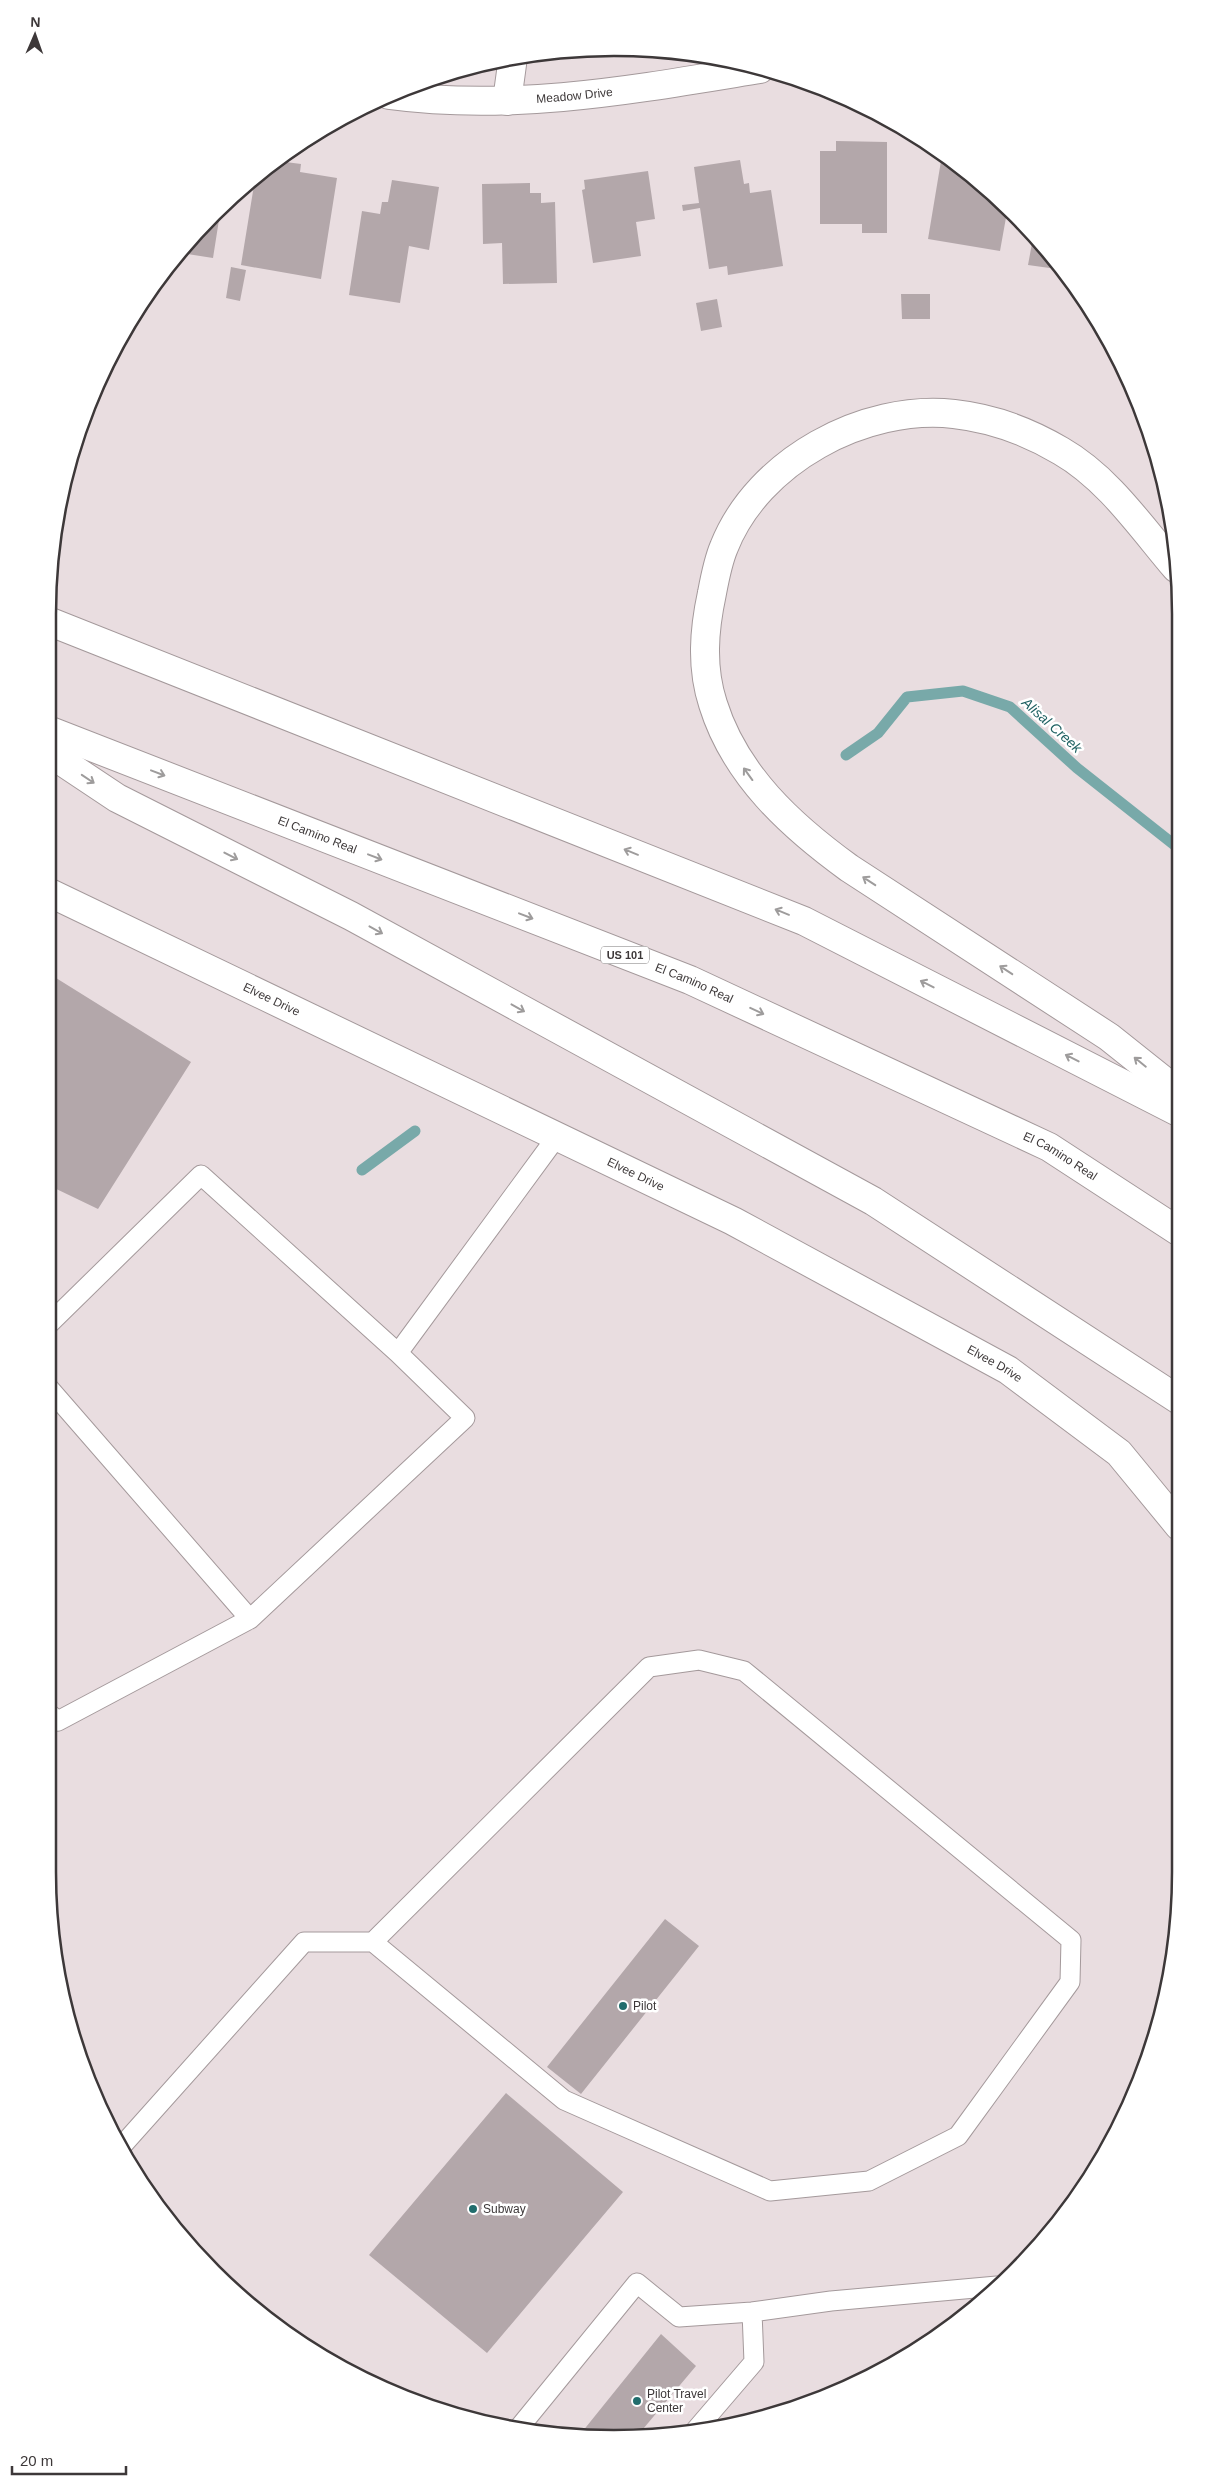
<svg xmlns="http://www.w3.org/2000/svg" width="1228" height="2486" font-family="Helvetica,sans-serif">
<rect width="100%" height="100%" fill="#e9dde0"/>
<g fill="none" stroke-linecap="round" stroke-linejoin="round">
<path stroke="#78a9a9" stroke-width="11" d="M846,755l32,-22 29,-36 56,-6 47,16 67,61 100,79
M362,1170l53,-39"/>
</g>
<path fill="#b3a7aa" d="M836,141l51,1v91h-25v-9h-42v-73h16z
M942,155l17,10 48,47 -7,39 -72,-12z
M740,160l4,24 5,-1 1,10 21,-3 12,76 -55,9 -1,-9 -18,3 -9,-61 -17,3 -1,-6 17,-2 -5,-36z
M278,161l23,3 -1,8 37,6 -16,101 -80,-14 14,-86z
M648,171l7,48 -19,3 5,34 -48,7 -11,-73 3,-1 -1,-9z
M392,180l47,7 -10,63 -20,-4 -9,57 -51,-8 13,-84 18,3 2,-12h6z
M530,183v10h11v10l14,-1 2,81 -54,1 -1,-41 -19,1 -1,-60z
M221,207l-8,51 -32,-5 33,-40z
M1033,238l31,31v1l-36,-5z
M231,267l15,3 -6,31 -14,-3z
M901,294h29v25h-28z
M717,299l5,28 -21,4 -5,-28z
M48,973l143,89 -93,147 -50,-24z
M665,1919l34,27 -118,148 -34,-27z
M506,2093l117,99 -136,161 -118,-98z
M661,2334l35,32 -58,69 -60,2z"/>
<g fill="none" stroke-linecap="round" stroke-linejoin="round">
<defs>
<path id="service" d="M398,1353l160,-218
M48,1387l202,232
M48,1713l10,8 192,-102 215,-201 -67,-65 -197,-178 -153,150
M120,2148l184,-206h69l191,158 206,91 99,-10 89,-45 112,-154 1,-42 -327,-269 -45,-11 -50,7 -276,275
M518,2429l119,-146 42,34 73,-5 79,-11 166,-15
M694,2432l60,-70 -2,-50"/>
<g id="minor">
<path id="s1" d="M389,95c125,17 248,-6 371,-26"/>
<path d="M507,101l6,-44"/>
<path id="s2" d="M48,892l685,329 275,149 111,83 60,73"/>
</g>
<g id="motorway">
<path d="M1176,568c-35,-41 -68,-90 -115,-117 -32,-19 -70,-33 -107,-37 -90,-10 -196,47 -230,133 -6,14 -9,30 -12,46 -8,37 -11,74 1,111 22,71 78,122 136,164l260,169 69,55"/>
<path d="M48,621l756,300 374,191"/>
<path id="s3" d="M48,730l642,250 359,167 129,84"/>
<path d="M48,752l69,46 234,118 522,285 306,199"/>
</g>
</defs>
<use href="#service" stroke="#a4999b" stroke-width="21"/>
<use href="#minor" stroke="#a4999b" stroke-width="30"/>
<use href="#motorway" stroke="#a4999b" stroke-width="30"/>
<use href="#service" stroke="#fff" stroke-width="19"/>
<use href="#minor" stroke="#fff" stroke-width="28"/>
<use href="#motorway" stroke="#fff" stroke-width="28"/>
</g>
<defs><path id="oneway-shaft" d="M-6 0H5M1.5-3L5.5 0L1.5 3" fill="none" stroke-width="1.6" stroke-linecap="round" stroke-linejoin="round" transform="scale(1.25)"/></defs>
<g stroke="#9e9c9c">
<use href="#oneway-shaft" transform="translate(158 773) rotate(21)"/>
<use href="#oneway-shaft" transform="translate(748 774) rotate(-126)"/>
<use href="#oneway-shaft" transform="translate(88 779) rotate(34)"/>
<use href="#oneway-shaft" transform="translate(631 852) rotate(-158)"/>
<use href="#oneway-shaft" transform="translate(231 856) rotate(27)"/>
<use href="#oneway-shaft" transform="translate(375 857) rotate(21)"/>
<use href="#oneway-shaft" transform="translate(869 881) rotate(-147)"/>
<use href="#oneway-shaft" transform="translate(782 912) rotate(-158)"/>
<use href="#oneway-shaft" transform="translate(526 916) rotate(21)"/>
<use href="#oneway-shaft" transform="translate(376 930) rotate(29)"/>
<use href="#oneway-shaft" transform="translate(1006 970) rotate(-147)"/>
<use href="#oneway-shaft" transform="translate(927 984) rotate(-153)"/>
<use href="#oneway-shaft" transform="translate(518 1008) rotate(29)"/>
<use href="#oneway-shaft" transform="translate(757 1011) rotate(25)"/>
<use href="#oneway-shaft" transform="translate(1072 1058) rotate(-153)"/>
<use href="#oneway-shaft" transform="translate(1140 1062) rotate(-141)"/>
</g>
<g fill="#216d6d" stroke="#fff" stroke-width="2">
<circle cx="623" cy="2006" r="5"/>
<circle cx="473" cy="2209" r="5"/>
<circle cx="637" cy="2401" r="5"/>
</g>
<g text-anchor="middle" stroke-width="5" stroke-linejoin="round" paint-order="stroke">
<rect fill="#fff" stroke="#777474" stroke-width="1" x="601" y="946.5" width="48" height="17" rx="4"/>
<g font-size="11" font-weight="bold" fill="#3d3839">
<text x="625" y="959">US 101</text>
</g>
<g font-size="12" fill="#3d3839" stroke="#fff">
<text dy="4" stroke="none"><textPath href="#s1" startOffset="186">Meadow Drive</textPath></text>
<text dy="4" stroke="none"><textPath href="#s3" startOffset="289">El Camino Real</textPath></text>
<text dy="4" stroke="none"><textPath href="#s3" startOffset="694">El Camino Real</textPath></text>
<text dy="4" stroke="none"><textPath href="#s2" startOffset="248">Elvee Drive</textPath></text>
<text dy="4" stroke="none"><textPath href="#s3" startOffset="1099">El Camino Real</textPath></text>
<text dy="4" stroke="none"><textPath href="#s2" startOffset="652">Elvee Drive</textPath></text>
<text dy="4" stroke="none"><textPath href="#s2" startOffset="1058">Elvee Drive</textPath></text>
</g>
<g font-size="12" fill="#3d3839" stroke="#fff" text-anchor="start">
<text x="633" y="2010">Pilot</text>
<text x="483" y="2213">Subway</text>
<text x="647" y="2398">Pilot Travel<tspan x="647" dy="14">Center</tspan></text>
</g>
<g font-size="14" font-style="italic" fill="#1f6162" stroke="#fff">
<text transform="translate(1052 725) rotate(42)" y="5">Alisal Creek</text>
</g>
</g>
<path d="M0 0H1228V2486H0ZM614 56H614A558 558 0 0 1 1172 614V1872A558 558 0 0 1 614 2430H614A558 558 0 0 1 56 1872V614A558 558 0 0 1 614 56Z" fill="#fff" fill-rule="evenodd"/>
<path fill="none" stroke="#3d3839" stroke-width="2.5" d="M614 56H614A558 558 0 0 1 1172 614V1872A558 558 0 0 1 614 2430H614A558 558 0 0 1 56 1872V614A558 558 0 0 1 614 56Z"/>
<g transform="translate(35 35) rotate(2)" stroke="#ffffff" stroke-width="4" paint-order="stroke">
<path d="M0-4L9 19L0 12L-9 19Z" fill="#3d3839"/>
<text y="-8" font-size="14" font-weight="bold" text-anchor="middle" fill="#3d3839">N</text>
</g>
<path d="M12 2466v8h114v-8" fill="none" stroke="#3d3839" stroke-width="2.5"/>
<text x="20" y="2466" font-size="15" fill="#3d3839" stroke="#ffffff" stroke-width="4" paint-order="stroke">20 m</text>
</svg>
